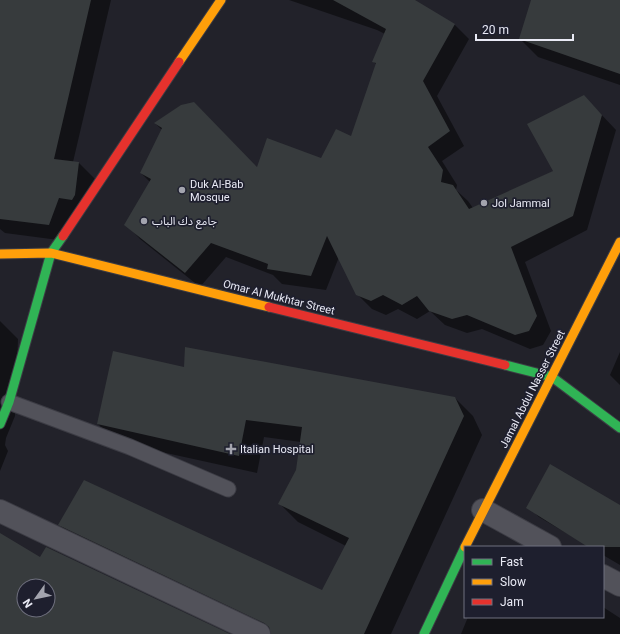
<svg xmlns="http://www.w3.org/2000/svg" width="620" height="634" font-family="Roboto,'Noto Sans Arabic',sans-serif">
<rect width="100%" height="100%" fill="#22222a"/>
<path fill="#0007" d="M0,0h111l-38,162 6,1 16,16 -29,62 -61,-8 -5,-4z
M289,0h124l41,24 15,15 -32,57 27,50 -22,15 15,24 -1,5 12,11 5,7 81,-37 44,-60 18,19 -29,100 -62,32 26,69 -8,14 -13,4 -48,-20 -15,4 -22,-8 -15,-14 -13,8 -19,-10 -12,6 -14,-6 -15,-15 -18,-37 -13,33 -44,-6 -9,-9 -47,-18 -26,30 -60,-48 -14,-15 24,-42 -9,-9 21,-43 -7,-7 102,46 65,-9 30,-23 25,-72 -4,-4 12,-27 -8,-4z
M532,0h88v85l-82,-28 -18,-18z
M0,321l18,18 -3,77 -9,22 -1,7 3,6 -8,20z
M620,352v33l-10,-10z
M185,368l270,30 18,18 9,19 -91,199h-121l-192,-91 -18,-18 263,66 23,-45 -48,-24 -18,-18 17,-34 4,-28 -37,-5 -7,36 -141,-31 -18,-18z
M528,506l92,1v58l-17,-10v-8h-13l-51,-30z
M603,607l17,11v16h-159l7,-17h135z"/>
<path fill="#373b3d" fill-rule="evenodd" d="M0,0h91l-37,159 25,3 -4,33 -3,5 -13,-2 -10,27 -49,-6z
M333,0h82l40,24 -32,57 27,50 -22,16 15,23 -2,12 12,3 16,24 84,-38 -26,-47 57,-29 18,20 -29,101 -62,31 26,69 -8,15 -14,4 -48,-20 -15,4 -23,-8 -12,-15 -15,9 -19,-10 -12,6 -15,-6 -29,-59 -16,40 -44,-7 1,-5 -57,-21 -26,30 -61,-48 27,-46 -11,-6 22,-45 -8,-5 27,-18 13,-3 63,65 10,-29 54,20 15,-29 15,7 25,-73 -4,-1 14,-33z
M531,0h89v74l-101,-35z
M185,347l270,50 9,19 -100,218h-93l-2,-7 -5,-4 -206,-98 26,-45 238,110 27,-52 -71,-34 18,-34 6,-43 -56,-7 -7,36 -142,-32 16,-73 71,16z
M550,464l70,41v42h-32l-62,-39z
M0,533l40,24 6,-10 184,87h-230zM24,586h24v24h-24z"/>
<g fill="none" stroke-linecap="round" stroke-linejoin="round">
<defs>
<path id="lane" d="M9,402l121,45 98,42"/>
<path id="street" d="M483,510l67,37
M0,511l259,123
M603,576l17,9"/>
<path id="fast" d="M505,365l47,12 68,51
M0,424l9,-22 42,-149 12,-17
M424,634l41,-87"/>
<path id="slow" d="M179,62l42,-62
M0,254l51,-1 218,54
M465,547l155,-305"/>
<path id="jam" d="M63,236l116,-174
M269,307l236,58"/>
</defs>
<use href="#lane" stroke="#3c3c44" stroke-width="17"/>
<use href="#street" stroke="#3c3c44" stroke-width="24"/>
<use href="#fast" stroke="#3c3c44" stroke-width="11"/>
<use href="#slow" stroke="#3c3c44" stroke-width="11"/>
<use href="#jam" stroke="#3c3c44" stroke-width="11"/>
<use href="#lane" stroke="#52525a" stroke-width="15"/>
<use href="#street" stroke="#52525a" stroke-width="22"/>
<use href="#fast" stroke="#30b455" stroke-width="9"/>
<use href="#slow" stroke="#ff9f0a" stroke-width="9"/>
<use href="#jam" stroke="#e5322d" stroke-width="9"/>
</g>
<g fill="#a3a4ae" stroke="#1e1f2e" stroke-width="1.5">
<circle cx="182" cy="190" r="4"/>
<circle cx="484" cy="203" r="4"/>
<circle cx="144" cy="221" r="4"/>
<path d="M229 443h4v4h4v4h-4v4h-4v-4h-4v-4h4z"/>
</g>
<g text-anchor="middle" stroke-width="3.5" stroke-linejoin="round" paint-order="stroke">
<g font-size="11" fill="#e9eaf5" stroke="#1e1f2e" text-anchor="start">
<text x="190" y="188">Duk Al-Bab<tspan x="190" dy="13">Mosque</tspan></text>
<text x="492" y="207">Jol Jammal</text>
<text x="152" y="225">جامع دك الباب</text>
<text x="240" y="453">Italian Hospital</text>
</g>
<g font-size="11" fill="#e9eaf5" stroke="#1e1f2e">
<text transform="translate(279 297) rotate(14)" y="4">Omar Al Mukhtar Street</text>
<text transform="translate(532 389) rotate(-63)" y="4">Jamal Abdul Nasser Street</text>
</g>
</g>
<rect x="464" y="546" width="140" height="72" fill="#1e1f2e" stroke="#6f707e"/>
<rect x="472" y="559" width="20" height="6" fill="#30b455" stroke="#6f707e"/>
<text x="500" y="566" font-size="12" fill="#e9eaf5">Fast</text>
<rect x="472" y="579" width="20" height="6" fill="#ff9f0a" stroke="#6f707e"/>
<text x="500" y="586" font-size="12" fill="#e9eaf5">Slow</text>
<rect x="472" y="599" width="20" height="6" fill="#e5322d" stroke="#6f707e"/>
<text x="500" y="606" font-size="12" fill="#e9eaf5">Jam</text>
<g transform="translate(36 598) rotate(237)"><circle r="19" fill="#1e1f2e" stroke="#6f707e"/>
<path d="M0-3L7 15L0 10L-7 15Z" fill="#a3a4ae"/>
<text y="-6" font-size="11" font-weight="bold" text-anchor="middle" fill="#e9eaf5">N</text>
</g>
<path d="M476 34v6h97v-6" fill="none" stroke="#e9eaf5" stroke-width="2"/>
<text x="482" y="34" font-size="12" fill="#e9eaf5" stroke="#1e1f2e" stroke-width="3" paint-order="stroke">20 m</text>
</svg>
